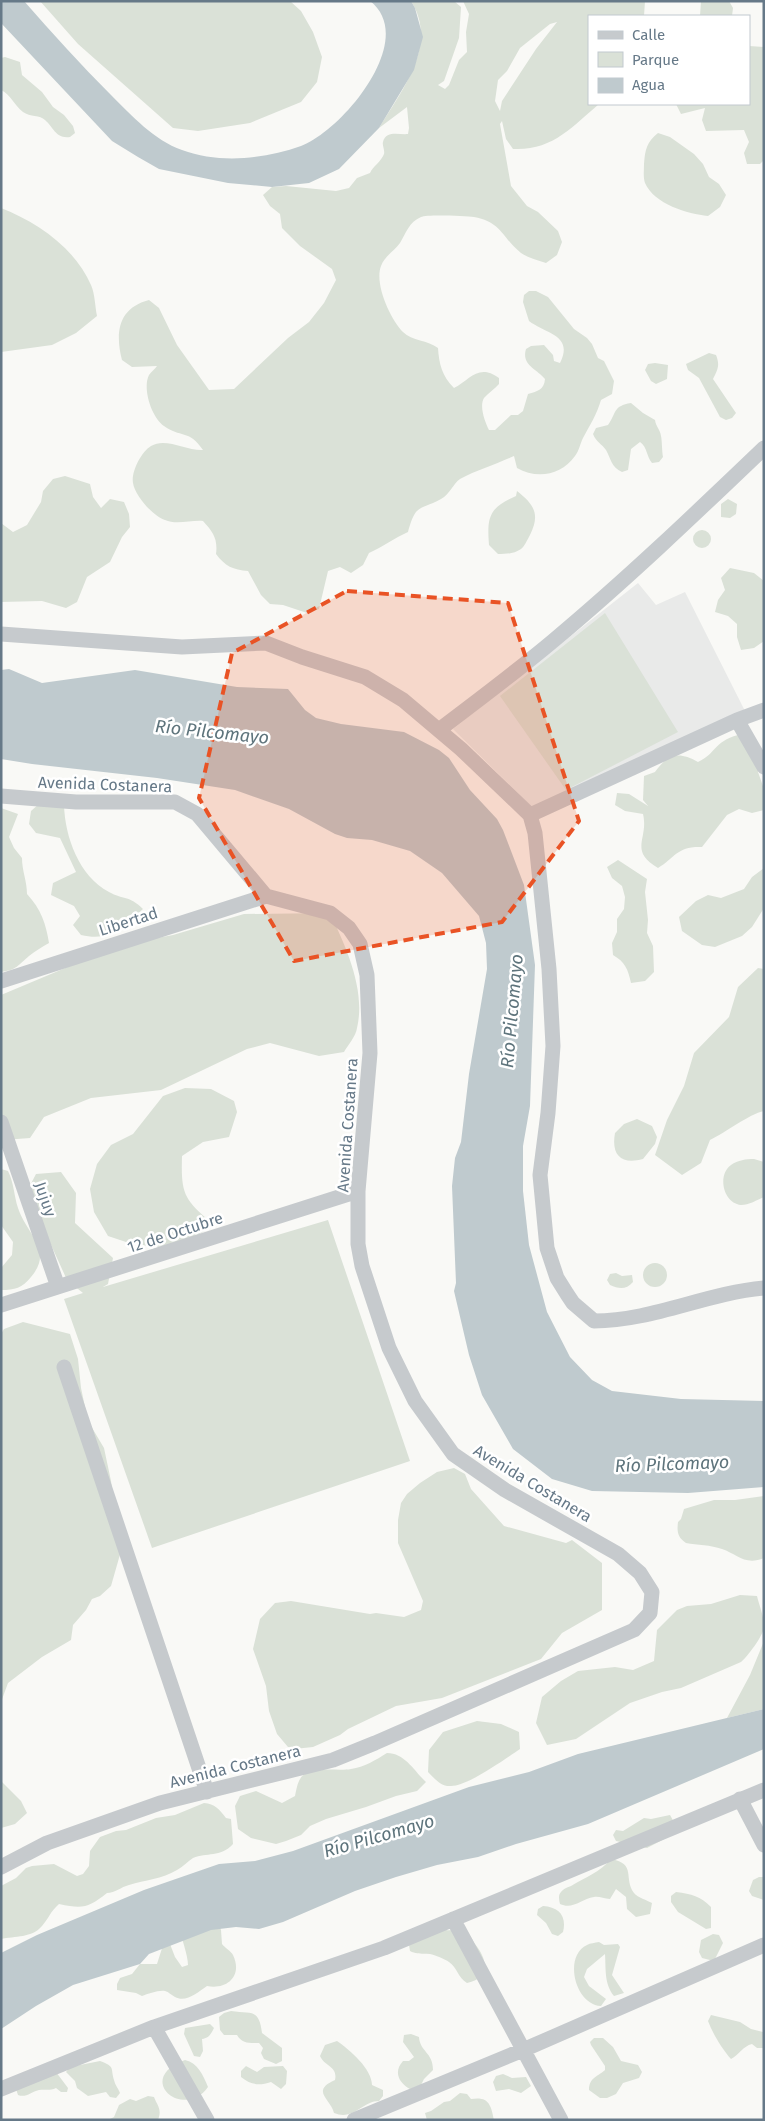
<svg xmlns="http://www.w3.org/2000/svg" width="765" height="2121" font-family="'Fira Sans',sans-serif">
<rect width="100%" height="100%" fill="#f9f9f6"/>
<path fill="#e9eae9" d="M638,583l18,22 29,-13 60,119 -212,97 -80,-79z"/>
<path fill="#dae1d7" fill-rule="evenodd" d="M40,1h250l11,10 12,21 9,25 -5,25 -16,20 -51,21 -52,8 -25,-3 -95,-84z
M411,1h43l7,6 -2,31 -15,43 -6,4 7,4 4,-4 10,-25 8,-8 -1,-20 3,-18 -6,-13h182l-1,15h-55v88h10c-27,23 -47,47 -86,45l-7,-10 -4,-18 -2,3 11,62 16,20 11,6 20,19 4,11 -5,13 -11,8c-9,-3 -18,-5 -25,-10 -19,-15 -19,-31 -47,-36 -8,-1 -47,-3 -53,0 -12,5 -15,16 -21,26 -6,8 -16,14 -19,23 -7,18 10,54 22,66 9,9 25,8 35,16 1,16 4,28 16,40 16,-8 24,-25 45,-10v6c-4,5 -11,9 -15,14 -5,8 1,24 5,32h6l16,-15h7l5,-4 5,-17c10,-3 16,-4 17,-15 -8,-10 -24,-14 -19,-30l5,-3 13,-1 9,10 1,6 6,2c14,-28 -14,-29 -31,-42l-6,-19 1,-7 5,-4h7l12,6 26,32 13,9 5,6 6,14 6,3 10,20 -2,13 -11,6c-4,14 -11,25 -18,38 -3,6 -4,13 -8,18 -14,20 -39,23 -58,12l-3,-12c-17,8 -37,14 -54,23 -7,5 -10,15 -19,20 -22,12 -25,4 -33,33 -14,6 -25,15 -39,21l-6,12 -12,8 -11,-6 -12,4 -9,38 -12,4 -24,-8 -13,-1 -9,-9 -13,-24c-15,-1 -23,-5 -32,-17 2,-15 -3,-22 -13,-33 -12,-1 -27,4 -38,-1 -12,-4 -30,-24 -32,-37 -2,-11 8,-31 18,-37 15,-9 35,5 52,4 -14,-21 -23,-12 -39,-24 -12,-8 -22,-37 -15,-51 2,-3 6,-6 8,-9l-25,1 -10,-7c-7,-27 -4,-52 27,-60l10,8 18,37 32,45 25,-1 54,-51 21,-16 15,-19 12,-23 -4,-11 -32,-23 -18,-18 -2,-14 -10,-8 -7,-11 9,-8 14,-1 50,5 13,-3 8,-10 13,-5c3,-7 11,-11 14,-19 1,-4 -2,-9 -1,-12 3,-12 16,-7 25,-8l1,-6 -2,-21 -28,21c22,-37 60,-83 32,-127zM557,22l-21,27 -34,52 -2,10 -5,-10 3,-21 9,-9 13,-23 30,-24z
M701,1h28l4,7 -1,8h-32z
M749,46l15,1v113l-4,4h-13l-3,-11 5,-11 -5,-12 -38,1 -4,-11 3,-12 -24,6 -5,-10h73z
M5,57l15,5 2,13 20,17 11,15 11,8 9,11 2,7 -5,4c-14,2 -16,-9 -25,-17 -5,-5 -15,-3 -22,-8 -9,-7 -12,-17 -22,-22v-32z
M658,133l12,4 24,17 9,10 6,13 10,7 7,11 -6,12 -12,9c-20,-2 -54,-12 -63,-33 -2,-6 -1,-13 -1,-19 1,-15 3,-22 14,-31z
M1,208c36,14 74,40 90,77 4,9 4,21 6,31l-21,17 -24,12 -51,7z
M709,353l7,2c4,10 2,14 -3,24l23,34 -4,5 -6,2 -6,-3 -21,-39 -11,-8 -2,-6z
M655,363l13,2 -1,14 -11,5 -5,-3 -6,-11 3,-6z
M631,403l12,10 12,7c1,7 5,9 6,16 1,4 1,16 2,21l-4,5 -7,1c-6,-7 -4,-15 -12,-21l-9,7 -3,21 -6,2c-11,-5 -11,-13 -16,-22 -4,-6 -10,-8 -13,-16l3,-6 12,-3c9,-13 5,-19 23,-22z
M65,476l25,8 3,13 8,11 9,-9 14,3 5,12 1,13 -8,10 -12,25 -23,15 -10,25 -11,6 -24,-7 -41,1v-79l12,9 14,-7 14,-23 2,-11 10,-12z
M517,491c18,14 23,24 13,44 -3,5 -5,11 -9,14 -7,5 -15,5 -23,5l-9,-9c-2,-27 -1,-37 27,-49z
M728,499l9,5 -1,10 -6,4 -9,-1v-13z
M693 539a9 9 0 1 1 18 0a9 9 0 1 1-18 0Z
M730,568l24,5 10,8v60l-10,7 -13,2 -4,-13v-13l-9,-8 -13,-4 3,-12 7,-10 -4,-12z
M605,613l73,119 -112,58 -66,-94z
M738,735l26,25 -6,12 6,17v21l-12,3 -13,-4 -12,6 -25,32c-25,-1 -26,10 -44,21 -30,-18 -9,-29 -15,-54l-18,-3 -10,-6 2,-12 12,1 19,12 -5,-6 1,-24 11,-4c13,-18 23,-21 43,-10 19,-9 15,-20 40,-27z
M40,803l24,2c1,32 15,71 45,87 14,8 20,3 34,17 -20,18 -32,33 -62,26l-8,-10 7,-9 -6,-10 -23,-11 2,-12 23,-11 -16,-34 -24,-5 -7,-9 2,-13z
M1,808l17,6 -9,23 5,11 8,10c0,13 5,23 5,36 14,15 19,30 22,49 -7,4 -14,8 -20,13 -11,9 -12,14 -28,16z
M618,860l29,19 -2,13 3,28 -1,13 6,13 1,26 -9,9 -14,2c-3,-14 -6,-21 -18,-28l-1,-12 5,-11v-13l7,-10 1,-12 -3,-11 -10,-8 -5,-11z
M764,868v40l-12,19 -10,9 -27,11 -13,-2 -20,-14 -3,-14 17,-16 12,-6 13,3 23,-9 8,-12z
M330,913c16,34 36,77 27,115 -1,8 -9,17 -13,24l-25,4 -49,-13 -23,6 -86,41 -70,8 -47,19 -14,21 -26,2 -3,-5v-140l119,-50 53,-10 71,-21z
M758,968l6,1v142c-15,3 -39,22 -54,29l-9,23 -19,12 -27,-20 12,-35 17,-34 10,-33 35,-36 9,-30z
M185,1088l26,1 23,12 3,11 -8,25 -26,5 -21,14c-1,36 1,43 29,66l-6,9 -23,12 -25,4 -25,-3 -24,-8 -14,-24 -4,-23 7,-25 14,-19 22,-11 30,-38z
M637,1119l15,7 5,11 -2,7 -12,15c-22,6 -32,-4 -28,-26l9,-9z
M754,1159l10,3v35c-7,3 -15,8 -23,8 -18,-2 -24,-30 -10,-40 7,-5 15,-6 23,-6z
M1,1169l7,2c6,12 6,25 10,37 9,27 36,42 13,69 -9,11 -16,13 -30,13v-22l11,-13 1,-13 -12,-17z
M61,1172l15,21 -1,30 38,35 -5,26 -5,3 225,-67 82,241 -258,87 -88,-249 19,-6 -16,-13 -20,-44 -23,-39 12,-23z
M643 1275a12 12 0 1 1 24 0a12 12 0 1 1-24 0Z
M616,1273l6,3 10,-1 1,7c-7,8 -14,7 -23,3l-3,-5 3,-6z
M23,1322l47,12 8,25 3,29 7,33 16,27 7,33 10,70 -10,35 -11,10 -8,3 -6,11 -13,15 -2,15 -29,17 -34,26 -7,19v-368l3,-5z
M454,1468l11,6 6,15 33,37 62,17 6,-3 30,23v47l-40,23 -21,26 -99,39 -46,8 -48,23 -8,6 -27,12 -19,2 -6,-2 -11,-13 -8,-23 -3,-25 -13,-37 7,-30 15,-16 16,-2 79,13 6,-1 28,4 17,-7 2,-9 -25,-58v-23l3,-17 6,-9 13,-11 17,-11z
M764,1496v62c-19,8 -27,-4 -42,-9 -11,-4 -25,-4 -36,-6 -9,-6 -9,-12 -8,-21l3,-3 3,-10 30,-9h21z
M740,1595l17,1c2,9 8,23 7,32 -2,9 -16,28 -23,34l-60,26 -19,4 -32,11 -54,36 -29,6 -11,-22 6,-26 19,-16 17,-10 37,-4 18,3 21,-9 3,-31 20,-20 10,-4 24,-2z
M764,1641v68l-37,9 23,-43z
M477,1721l24,3 18,8 1,17c-15,10 -52,37 -69,37 -10,1 -17,-8 -23,-14l1,-22 14,-18z
M387,1753c18,0 27,18 39,29l-9,9 -21,5 -30,11 -40,12 -16,7 -9,9 -15,6 -10,3 -25,-6 -13,-9 -3,-23 5,-10 16,-5 26,12 13,-7c1,-5 2,-11 4,-15 7,-17 38,-9 52,-12 13,-2 25,-9 36,-16z
M1,1781l20,20 6,12 -12,11 -14,4z
M204,1803c11,1 15,6 22,15l5,1 2,25c-13,14 -26,8 -40,14 -5,3 -10,9 -16,12 -15,9 -32,10 -48,15 -8,2 -14,8 -22,8 -19,15 -24,16 -48,11 -9,8 -10,14 -17,22 -10,12 -27,10 -41,13v-53l15,-8 10,-10 6,-2 22,-2 23,12 6,-2 6,-8 1,-15 10,-14 16,-6 10,-1 30,-12 19,-3z
M670,1815l5,9 -5,12 -23,12 -31,-7 -3,-6 3,-5 7,1 21,-13 7,1z
M611,1859c26,5 12,19 23,34 4,5 13,7 18,10l-2,11 -14,3 -9,-8 -1,-12 -10,-8 -6,10c-6,0 -11,-3 -16,-2 -13,2 -21,13 -34,7 -1,-4 -2,-9 1,-12 2,-3 7,-5 10,-6 15,-9 29,-14 40,-27z
M759,1877h5v23l-12,-4 -3,-5 4,-11z
M676,1892c16,2 24,4 35,15v21l-5,1 -28,-17 -7,-10v-6z
M543,1906c16,1 24,10 20,26l-5,4 -6,-2 -6,-11 -9,-8 1,-6z
M216,1918l5,12 1,14c3,4 9,7 11,11 10,21 -6,35 -26,31 -9,6 -21,17 -32,11 -4,-2 -6,-5 -10,-6 -7,-1 -17,3 -23,5l-6,-3 -19,-3v-6l3,-6 12,-4 8,-10h17l7,-22 6,2 5,13 7,10 6,-2c0,-10 -7,-28 -9,-38z
M434,1927c4,1 8,2 12,3 6,1 13,-2 19,1 5,3 7,8 10,13 12,15 17,34 -8,39 -9,-5 -10,-16 -18,-21 -4,-3 -14,-7 -19,-8 -7,-1 -12,1 -20,-3l-1,-6z
M713,1934l6,1 4,8 -9,18 -12,-3 -3,-6 2,-12z
M599,1942l5,3 14,-1 2,3 -8,28 12,18 -10,3c-10,-12 -8,-28 -9,-42l-18,15 -3,8 5,9 17,13 -5,7c-26,-1 -38,-50 -14,-61 3,-2 8,-2 12,-3z
M231,2011c20,3 28,-3 31,22l20,15v13l-6,3 -12,-5 -3,-6 2,-5 -4,-5c-9,0 -17,1 -22,-8h-13l-4,-5 -1,-13 5,-4z
M711,2015l29,7 11,7 12,3 1,16h-7l-5,-4c-9,2 -13,11 -21,15 -9,-10 -18,-25 -23,-38z
M210,2024l4,4c-3,6 -5,10 -12,11l1,12 -3,6 -6,-1 -10,-22 1,-6z
M411,2034l8,3c1,15 14,15 14,33l-9,9 -3,6 -11,4c-11,-6 -17,-17 -7,-28h6l5,-4 -11,-15 1,-7z
M594,2038h9l10,9 8,14 17,4 4,7 -3,6 -16,5 -7,11 -9,4h-7l-11,-8c0,-13 10,-14 16,-20v-4l-14,-21 -1,-3z
M337,2041c13,9 35,28 35,44l11,5v6l-4,5c-17,0 -25,20 -45,12 -3,-14 -24,-22 1,-33 3,-14 -10,-13 -15,-24l5,-11z
M185,2060c13,3 18,15 23,27 -24,34 -75,-8 -23,-27z
M100,2061c16,6 10,7 14,19 1,5 4,8 6,13l-4,5 -6,-1 -4,-5 -18,4 -11,-8 -2,-7 -9,-9 4,-5z
M246,2066l11,6 7,-5 19,-1 4,5 -1,13 -5,5 -10,-7c-12,4 -20,3 -30,-5v-6z
M56,2072l12,16 -1,4h-6l-5,-4c-6,3 -11,1 -17,2 -8,2 -13,8 -21,5l-2,-6z
M503,2074l9,4 14,-1 5,9 -10,7 -12,-4 -13,2 -3,-9 3,-6z
M460,2093l7,1 4,5c18,-3 20,6 23,21h-67l-2,-7 6,-2 13,-9 6,-1z
M148,2096l6,1c4,10 8,12 4,23h-50l6,-3 5,-12 11,-6 6,2z"/>
<path fill="#bfcace" d="M1,1h23c28,32 57,64 87,94 21,21 43,45 71,55 38,14 82,9 119,-4 41,-15 118,-107 69,-145h41l4,7 8,29 -9,33 -35,58 -40,41 -30,14 -37,4 -44,-4 -69,-14 -21,-12 -26,-16 -111,-118z
M9,669l33,14 93,-13 102,17 51,2 17,21 11,8 25,6 63,8 35,18 10,8 21,32 27,29 6,11 21,55 11,80 -5,141 -7,40v45l6,54 18,67 23,45 22,23 20,11 69,8 83,2v86l-76,6 -96,-2 -40,-12 -39,-30 -31,-54 -13,-40 -15,-64 2,-8 -4,-97 3,-28 6,-16 8,-68 18,-105 -1,-26 -7,-27 -37,-43 -32,-22 -38,-11 -25,-2 -12,-4 -46,-25 -54,-19 -78,-12 -125,-14 -31,-5v-89z
M764,1709v40l-176,75 -72,20 -38,13 -41,8 -41,12 -41,14 -72,31 -24,7 -23,-2 -25,3 -62,24 -9,10 -67,21 -37,21 -35,23v-76l36,-18 107,-45 75,-26 36,-3 38,-10 176,-64 60,-15 49,-18z"/>
<g fill="none" stroke-linecap="round" stroke-linejoin="round">
<path stroke="#c6cacd" stroke-width="15" d="M1,634l181,13 84,-4 36,14 63,20 38,23 58,49 69,66 5,18 14,136 4,77 -5,67 -8,62 7,73 10,30 10,16 6,9 21,18c58,0 112,-28 170,-33
M737,720l27,47
M439,730c38,-29 77,-58 114,-89 73,-61 142,-127 211,-193
M1,796l75,6h99l22,12 69,82 64,17 19,15 11,16 7,31 3,78 -12,138v53l4,22 27,82 26,53 38,53 52,36 113,64 22,19 12,19 -2,21 -16,17 -259,113 -42,17 -173,43 -113,40 -46,24
M530,815l207,-95 27,-10
M1,981l265,-85
M1,1122l57,165
M1,1305l357,-114
M64,1367l143,425
M740,1799l24,46
M453,1919l108,201
M154,2027l53,93
M1,2089l153,-62 230,-79 380,-158
M354,2120l169,-70 241,-105"/>
</g>
<path fill="#e95325" fill-opacity="0.2" stroke="#e95325" stroke-width="4" stroke-dasharray="10 6" stroke-linejoin="round" d="M347,591l161,12 71,218 -77,101 -208,39 -95,-163 33,-145z"/>
<g text-anchor="middle" stroke-width="5" stroke-linejoin="round" paint-order="stroke">
<g font-size="16" fill="#667988" stroke="#fff">
<text transform="translate(105 784) rotate(2)" y="6">Avenida Costanera</text>
<text transform="translate(128 921) rotate(-18)" y="6">Libertad</text>
<text transform="translate(347 1125) rotate(-86)" y="6">Avenida Costanera</text>
<text transform="translate(46 1199) rotate(71)" y="6">Jujuy</text>
<text transform="translate(175 1232) rotate(-18)" y="6">12 de Octubre</text>
<text transform="translate(533 1483) rotate(31)" y="6">Avenida Costanera</text>
<text transform="translate(235 1766) rotate(-14)" y="6">Avenida Costanera</text>
</g>
<g font-size="18" font-style="italic" fill="#5e747c" stroke="#fff">
<text transform="translate(212 732) rotate(6)" y="6">Río Pilcomayo</text>
<text transform="translate(512 1011) rotate(-85)" y="6">Río Pilcomayo</text>
<text transform="translate(672 1464) rotate(-2)" y="6">Río Pilcomayo</text>
<text transform="translate(379 1836) rotate(-16)" y="6">Río Pilcomayo</text>
</g>
</g>
<rect width="765" height="2121" fill="none" stroke="#667988" stroke-width="5"/>
<rect x="588" y="15" width="162" height="90" fill="#ffffff" stroke="#c2c9cf"/>
<rect x="598" y="31" width="25" height="8" fill="#c6cacd" stroke="#c2c9cf"/>
<text x="632" y="40" font-size="15" fill="#667988">Calle</text>
<rect x="598" y="52" width="25" height="15" fill="#dae1d7" stroke="#c2c9cf"/>
<text x="632" y="65" font-size="15" fill="#667988">Parque</text>
<rect x="598" y="78" width="25" height="15" fill="#bfcace" stroke="#c2c9cf"/>
<text x="632" y="90" font-size="15" fill="#667988">Agua</text>
</svg>
